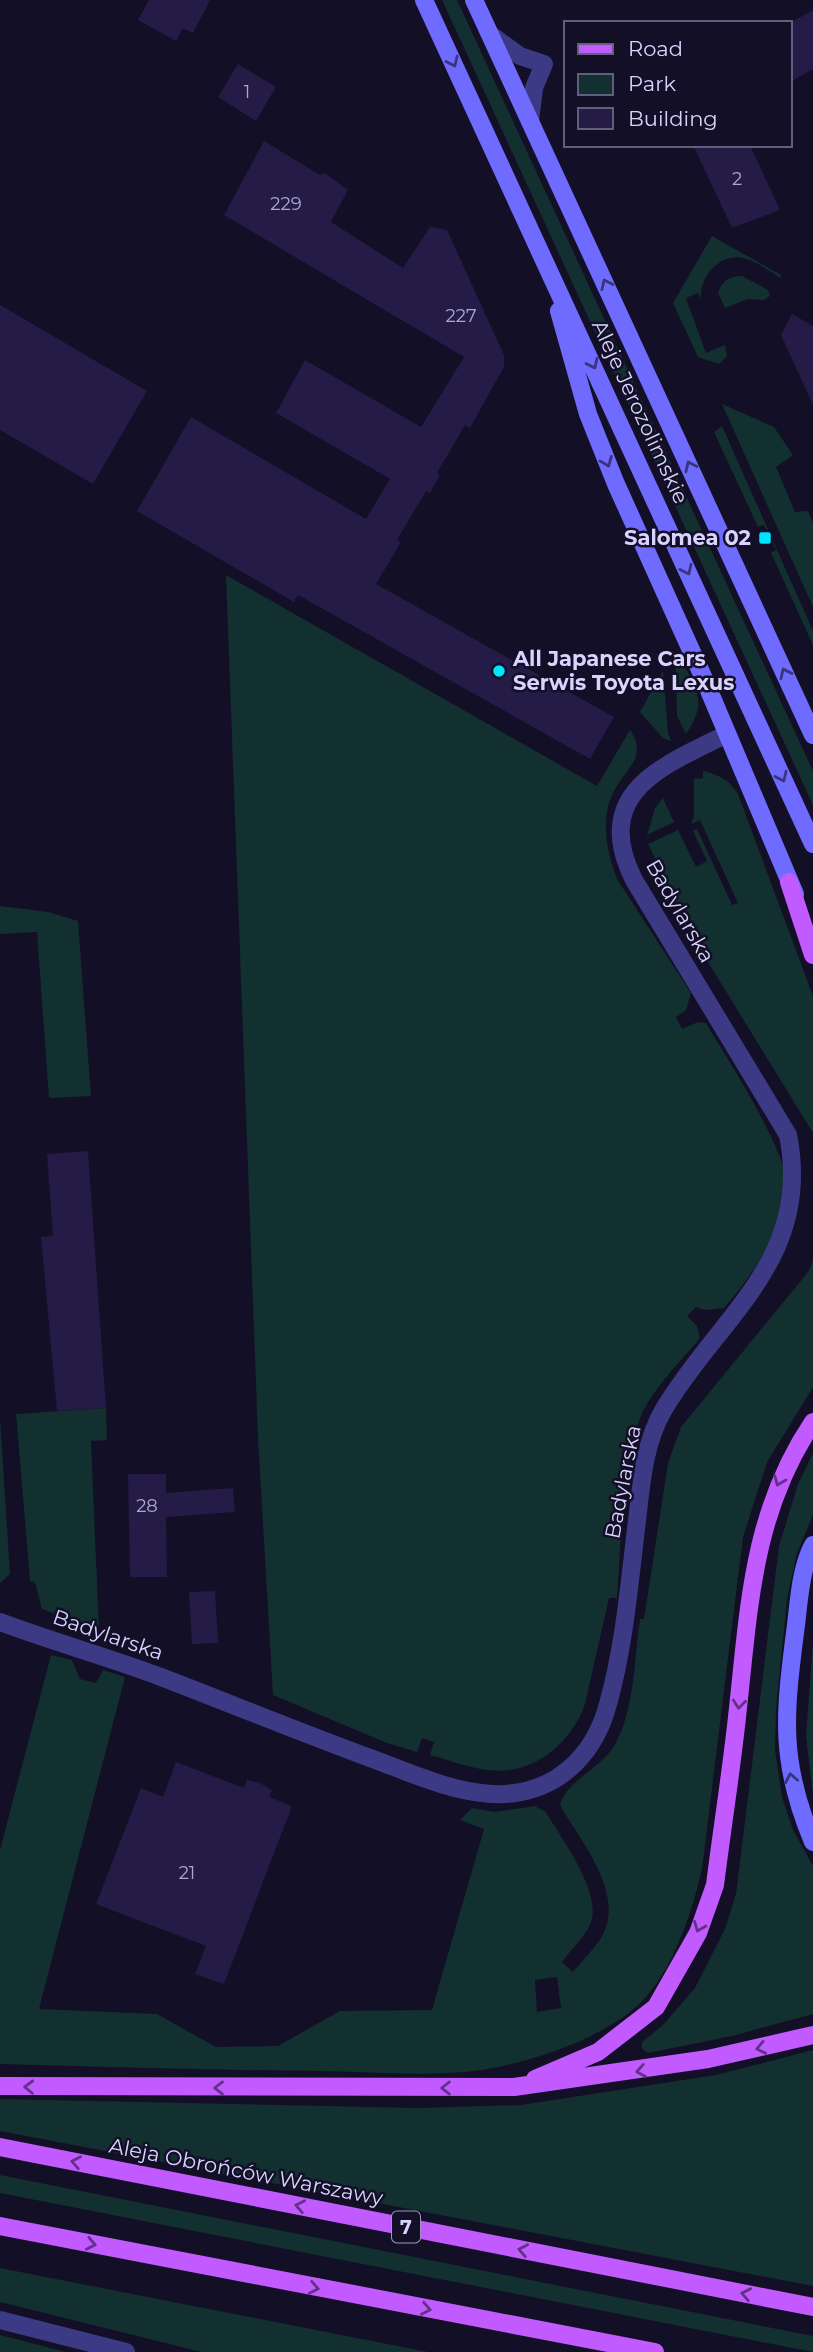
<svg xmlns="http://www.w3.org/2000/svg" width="813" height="2352" font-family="Montserrat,sans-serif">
<rect width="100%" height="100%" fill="#130f26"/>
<path fill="#12302f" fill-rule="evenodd" d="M442,0h15l356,771v34z
M712,236l69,39v3c-11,-6 -22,-15 -34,-19 -25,-9 -48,17 -46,40l-3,-6 -12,5 20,55 19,-8 2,11 -8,8 -21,-7 -25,-54z
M742,276l26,14 2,6 -6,4 -16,-1 -23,9 -7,-15c4,-12 11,-17 24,-17z
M722,404l52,23 19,28 -17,12 19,45 13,-1 5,12v84z
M722,426l91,205v14l-42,-92 5,-3 -12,-25 -6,2 -44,-95z
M226,575l371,211 33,-56c19,27 -6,40 -17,63 -13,27 -6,60 4,86l74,114 -5,17 -10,7 6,12 16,-7 8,1c22,38 90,138 82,180 -1,8 -7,17 -11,24 -16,34 -28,52 -53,81l-19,2 -9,-3 -9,9 10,10 3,12c-20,24 -46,49 -59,78 -19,43 -20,132 -24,182h-8l-24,106c-14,40 -52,72 -97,66 -19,-2 -39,-10 -58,-15l4,-13 -12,-4 -5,14 -30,-9 -114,-48 -15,-257z
M675,653c20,30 35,47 11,81l-9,-18z
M663,671l5,62 3,8 -8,-3 -23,-26z
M703,771c14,3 27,9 35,23l75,202v137l-121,-197 -44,-92 30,-14 18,37 11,-6 -14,-30 4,-2 35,76 6,-2 -38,-83 -9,4 3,-8v-37l9,-1z
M663,798l11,24 -27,13 8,-27z
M0,906l48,6 30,9 13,175 -42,2 -12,-166 -37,2z
M813,1260v127l-46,75 -24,75 -41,332c-11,47 -32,113 -73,144 -41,30 -98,49 -147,57 -50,7 -109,2 -159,1 -108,-1 -215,-4 -323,-7v-214l51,-195 21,5 8,19 16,4 7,-13 22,7 -86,332 118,5 59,33 62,-1 62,-35 92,-1 52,-181 -24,-9 12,-12 23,4 40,-6 11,6c15,27 60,84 43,115 -7,12 -19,24 -27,35l11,10c9,-11 20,-22 28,-34 26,-43 -20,-96 -41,-133 6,-24 40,-36 54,-59 21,-35 20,-87 26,-127h4l24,-156 13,-36 127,-155zM557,1977l4,31 -24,4 -2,-32z
M106,1408l1,32 -16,1 8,189 -57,-21 -7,-27 -5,-1 -14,-167z
M0,1419l10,155 -10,9z
M813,1453v62l-16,38 -10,46 -11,110 -1,41 7,47 11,33 20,36v148l-81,22 -84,17 -6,-4v-7l20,-16 33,-38 30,-59 11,-35 43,-348 19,-62z
M813,1641v154l-7,-59z
M813,2050v236l-813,-155v-32l419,9 102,-3 195,-30z
M0,2175l813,161v16l-813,-159z
M0,2268l428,84h-226l-202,-50z
M0,2335l66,17h-66z"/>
<path fill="#241b47" d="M149,0h61l-17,33 -10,-5 -7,13 -38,-21z
M813,10v59l-23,13v-59z
M238,64l38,23 -20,34 -38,-24z
M264,141l56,34 5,-2 23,17 -17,32 72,46 27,-41 17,3 57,125v12l-34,61 -5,-3 -28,48 3,2 -10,18 -4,-2 -29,49 4,2 -25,42 238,133 -24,42 -292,-164 -4,7 -157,-91 54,-94 175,102 24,-40 -114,-66 29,-53 116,67 43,-70 -240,-142z
M693,145h57l30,65 -48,18z
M0,305l147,86 -54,93 -93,-54z
M792,314l21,12v79l-32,-70z
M88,1151l18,257 -49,3 -16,-174 12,-1 -6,-82z
M128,1474h38v19l67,-5 2,24 -69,5 1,60h-37z
M215,1591l3,52 -26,1 -3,-52z
M176,1762l68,26 3,-8 13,3 12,7 -3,7 23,9 -68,178 -29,-10 11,-28 -110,-42 45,-116 22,9z"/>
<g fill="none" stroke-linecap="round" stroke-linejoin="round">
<path stroke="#3d3a85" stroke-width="18" d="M491,35l29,21 24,8 -10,24 -4,33
M0,1622c53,20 108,35 161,55 70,27 139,55 209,81 44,16 97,42 145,35 49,-7 81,-43 93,-89 16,-57 21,-117 28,-175 5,-40 7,-85 28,-120 55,-92 149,-150 124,-274l-154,-255c-44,-88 29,-114 93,-146
M0,2320l126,32"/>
<path stroke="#6f6bff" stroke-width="18" d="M424,0l389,844
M474,0l339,735
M559,311l29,103 28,70 89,197 90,213
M813,1545c-12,22 -14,55 -17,80 -11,86 -18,134 17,217"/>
<path stroke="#c25bff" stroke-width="18" d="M789,882l24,73
M535,2079l63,-27 58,-45 42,-74 17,-48c7,-56 16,-112 22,-168 12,-106 14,-203 76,-295
M0,2086l514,1 194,-28 105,-24
M0,2147l813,160
M0,2226l655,126"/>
</g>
<defs><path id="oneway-chevron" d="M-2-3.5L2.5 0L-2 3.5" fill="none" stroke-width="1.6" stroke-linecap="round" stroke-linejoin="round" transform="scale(1.75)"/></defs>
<g stroke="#38347d">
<use href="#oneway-chevron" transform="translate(453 62) rotate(65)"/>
<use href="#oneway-chevron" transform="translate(606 284) rotate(-115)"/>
<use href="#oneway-chevron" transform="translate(593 364) rotate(65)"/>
<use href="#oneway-chevron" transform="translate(607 462) rotate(68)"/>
<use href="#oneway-chevron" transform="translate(690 466) rotate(-115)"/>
<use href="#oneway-chevron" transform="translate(687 570) rotate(65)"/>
<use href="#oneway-chevron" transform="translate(785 673) rotate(-115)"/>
<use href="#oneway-chevron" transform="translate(782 777) rotate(65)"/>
<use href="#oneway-chevron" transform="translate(791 1778) rotate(-101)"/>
</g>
<g stroke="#623188">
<use href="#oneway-chevron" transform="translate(779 1481) rotate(112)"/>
<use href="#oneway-chevron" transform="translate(739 1704) rotate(96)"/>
<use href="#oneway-chevron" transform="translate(699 1927) rotate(112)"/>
<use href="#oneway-chevron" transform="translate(761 2048) rotate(168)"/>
<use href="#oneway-chevron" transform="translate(641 2071) rotate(170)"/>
<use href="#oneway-chevron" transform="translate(29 2087) rotate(-178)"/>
<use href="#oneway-chevron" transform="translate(219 2088) rotate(180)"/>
<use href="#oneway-chevron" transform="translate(446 2088) rotate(180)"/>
<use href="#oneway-chevron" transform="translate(76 2162) rotate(-169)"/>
<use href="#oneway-chevron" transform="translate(300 2206) rotate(-169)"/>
<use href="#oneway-chevron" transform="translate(91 2244) rotate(11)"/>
<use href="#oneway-chevron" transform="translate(523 2250) rotate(-169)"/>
<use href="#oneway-chevron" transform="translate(314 2288) rotate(11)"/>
<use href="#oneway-chevron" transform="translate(746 2294) rotate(-169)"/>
<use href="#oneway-chevron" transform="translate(426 2309) rotate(11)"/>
</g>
<g fill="#00e5ff" stroke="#130f26" stroke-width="2.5">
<rect x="758" y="531" width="14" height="14" rx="3.5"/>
<circle cx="499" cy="671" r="7"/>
</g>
<g text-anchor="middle" stroke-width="5" stroke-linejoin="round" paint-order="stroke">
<g font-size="18" fill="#aca6d1">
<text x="247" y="98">1</text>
<text x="737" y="185">2</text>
<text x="286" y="210">229</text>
<text x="461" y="322">227</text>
<text x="147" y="1512">28</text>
<text x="187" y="1879">21</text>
</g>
<rect fill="#130f26" stroke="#9e99be" stroke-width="2" x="392" y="2211.5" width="28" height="31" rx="5"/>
<g font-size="19" font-weight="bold" fill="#d9d4ff">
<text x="406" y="2234">7</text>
</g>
<g font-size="21" fill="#d9d4ff" stroke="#130f26">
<text transform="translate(640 412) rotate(65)" y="7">Aleje Jerozolimskie</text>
<text transform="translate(680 911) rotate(60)" y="7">Badylarska</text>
<text transform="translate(623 1482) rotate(-79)" y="7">Badylarska</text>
<text transform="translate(108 1635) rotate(19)" y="7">Badylarska</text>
<text transform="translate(246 2172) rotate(11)" y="7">Aleja Obrońców Warszawy</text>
</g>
<g font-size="21" font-weight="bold" fill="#d9d4ff" stroke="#130f26" text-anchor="end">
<text x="751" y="545">Salomea 02</text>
<text x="513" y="666" text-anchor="start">All Japanese Cars<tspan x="513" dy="24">Serwis Toyota Lexus</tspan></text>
</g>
</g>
<rect x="564" y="21" width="228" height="126" fill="#130f26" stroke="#625e7d" stroke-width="2"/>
<rect x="578" y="44" width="35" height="10" fill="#c25bff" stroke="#625e7d" stroke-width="2"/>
<text x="628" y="56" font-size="21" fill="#d9d4ff">Road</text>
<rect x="578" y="74" width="35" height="21" fill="#12302f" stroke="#625e7d" stroke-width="2"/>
<text x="628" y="91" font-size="21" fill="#d9d4ff">Park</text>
<rect x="578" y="108" width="35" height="21" fill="#241b47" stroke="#625e7d" stroke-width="2"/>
<text x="628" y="126" font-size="21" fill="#d9d4ff">Building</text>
</svg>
